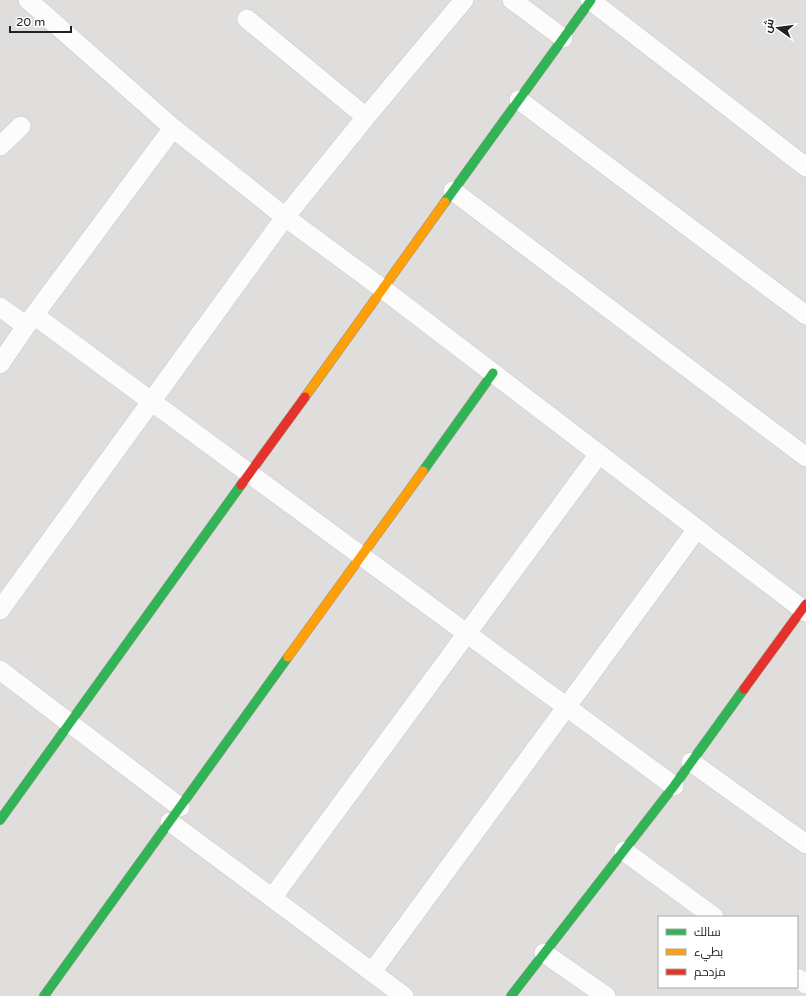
<svg xmlns="http://www.w3.org/2000/svg" width="806" height="996" font-family="'Varela Round',Cairo,sans-serif">
<rect width="100%" height="100%" fill="#f0eeeb"/>
<path fill="#dfdedc" fill-rule="evenodd" d="M0,0h806v996h-806zM659,917h138v70h-138z"/>
<g fill="none" stroke-linecap="round" stroke-linejoin="round">
<defs>
<path id="street" d="M28,0l145,128 112,89 98,72 423,323
M512,0l51,38
M590,0l216,167
M519,100l287,215
M366,117l98,-117
M0,146l21,-20
M453,191l353,266
M0,307l26,19
M34,315l640,471
M0,364l26,-38 147,-198
M0,610l285,-393 81,-100 -119,-98
M0,670l180,137
M691,762l115,82
M170,822l234,174
M624,851l90,66
M272,898l327,-444
M544,953l62,43
M372,972l325,-443
M797,978l9,6"/>
<path id="fast" d="M445,202l146,-202
M423,471l70,-98
M0,820l241,-335
M44,996l244,-339
M511,996l163,-210 70,-97"/>
<path id="slow" d="M305,397l140,-195
M288,657l135,-186"/>
<path id="jam" d="M241,485l64,-88
M744,689l62,-85"/>
</defs>
<use href="#street" stroke="#c9c8c7" stroke-width="20"/>
<use href="#fast" stroke="#999a82" stroke-width="10"/>
<use href="#slow" stroke="#999a82" stroke-width="10"/>
<use href="#jam" stroke="#999a82" stroke-width="10"/>
<use href="#street" stroke="#fdfcfc" stroke-width="19"/>
<use href="#fast" stroke="#30b455" stroke-width="9"/>
<use href="#slow" stroke="#ff9f0a" stroke-width="9"/>
<use href="#jam" stroke="#e5322d" stroke-width="9"/>
</g>
<rect x="658" y="916" width="140" height="72" fill="#ffffff" stroke="#a7a7a7"/>
<rect x="666" y="929" width="20" height="6" fill="#30b455" stroke="#a7a7a7"/>
<text x="694" y="936" font-size="12" fill="#222222">سالك</text>
<rect x="666" y="949" width="20" height="6" fill="#ff9f0a" stroke="#a7a7a7"/>
<text x="694" y="956" font-size="12" fill="#222222">بطيء</text>
<rect x="666" y="969" width="20" height="6" fill="#e5322d" stroke="#a7a7a7"/>
<text x="694" y="976" font-size="12" fill="#222222">مزدحم</text>
<g transform="translate(778 28) rotate(284)" stroke="#ffffff" stroke-width="3" paint-order="stroke">
<path d="M0-3L7 15L0 10L-7 15Z" fill="#222222"/>
<text y="-6" font-size="11" font-weight="bold" text-anchor="middle" fill="#222222">ش</text>
</g>
<path d="M10 26v6h61v-6" fill="none" stroke="#222222" stroke-width="2"/>
<text x="16" y="26" font-size="12" fill="#222222" stroke="#ffffff" stroke-width="3" paint-order="stroke">20 m</text>
</svg>
